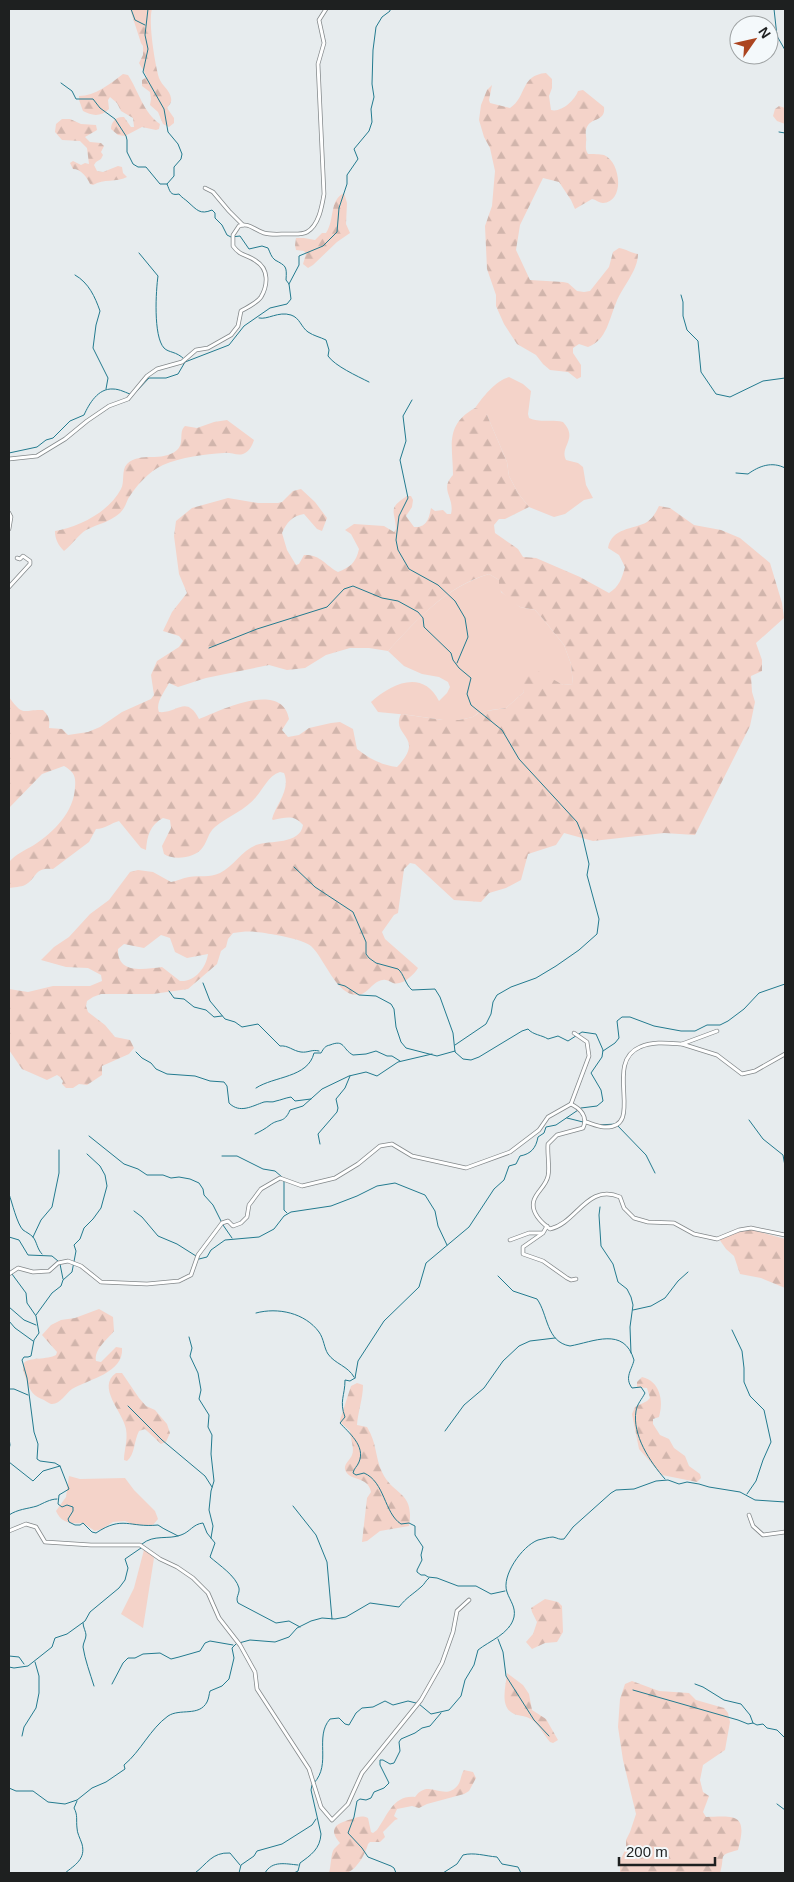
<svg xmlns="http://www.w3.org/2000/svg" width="794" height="1882" viewBox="0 0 794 1882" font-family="Helvetica,sans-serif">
  <defs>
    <pattern id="forest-firs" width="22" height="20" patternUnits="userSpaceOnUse" patternTransform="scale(1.25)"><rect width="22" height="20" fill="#f4d3c9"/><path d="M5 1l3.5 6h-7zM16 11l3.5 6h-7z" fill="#d1b5ac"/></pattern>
  </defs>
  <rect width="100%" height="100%" fill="#e7ecee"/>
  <!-- grass -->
  <g fill="#f4d3c9">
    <path d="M509 377 523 384 531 391 528 414 529 418C539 423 552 419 563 422 579 439 559 446 566 460L578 463 583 467 586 485 593 498 584 500 565 514 554 517 529 507 518 493 509 476 507 462 487 415 475 408C483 397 495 381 509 377Z"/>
    <path d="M489 574 499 580 501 592 520 607 535 610 543 619 564 645 571 664 573 684 563 685 541 674 523 687 524 692 506 708 491 710 478 713 473 717 459 720H443L409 715 378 712 371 702C392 683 423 669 439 701L447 693 450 687 448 682 439 677 422 674 404 666 388 651C419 618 444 588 489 574Z"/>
    <path d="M69 1476 80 1479 125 1478 134 1490 155 1511 158 1519 153 1525H134L125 1521 113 1522 102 1529 95 1531 83 1523C71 1524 61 1523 56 1511L66 1497Z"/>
    <path d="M145 1546 154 1558 143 1628 121 1614 134 1588Z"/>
  </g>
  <!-- forest -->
  <g fill="url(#forest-firs)" fill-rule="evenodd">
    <path d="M130 9H152C148 22 155 64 159 78 162 86 170 90 171 98 172 102 170 104 167 108L174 118V123L169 127 163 124 158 112 150 105 151 99 150 92 142 86V80L147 77 139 63 143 55V46L141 43Z"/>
    <path d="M546 73 552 79V88L549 96 551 110C561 113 575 100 578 91L583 90 604 107C606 123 589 116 586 130 585 134 587 138 586 142 586 147 585 149 588 154 593 154 600 154 604 155 621 162 625 202 603 203 599 203 597 200 592 199L575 209 571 200 559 182 543 178 520 225 516 250 530 280 563 282 568 283 577 291 584 292 590 291 609 267 613 252 619 248C626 249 631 253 638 254 638 271 622 287 616 303 609 319 607 340 588 347L579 344 573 348V353L581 365V377L577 379 568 372 550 370 543 364 536 355 517 344 504 324 496 306V295L487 269 485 226 492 206 495 171 490 148 484 137 479 120 481 105 487 90 492 85 489 100 490 103 510 108C527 97 520 75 546 73Z"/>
    <path d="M123 74 128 75C139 92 143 112 160 124L159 129 156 130 142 127 125 136 118 135 111 129C111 122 116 116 124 117L131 127H134L133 118 121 111 117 103 110 97 108 100 109 109C101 117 92 116 83 111L79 100V96C95 96 110 84 123 74Z"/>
    <path d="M779 106 785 108V124L777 121 773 116 775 109Z"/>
    <path d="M62 119H70L81 124 96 125 97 130 85 137 90 142 101 143 104 146 101 152 103 155 101 159 96 162 94 165 97 171 103 172 118 166 122 167 123 173 127 177C116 183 104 178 93 185L90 184C87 177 81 169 73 169L70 163 73 161 81 165 85 163 89 164 87 148 80 141 62 140 55 132 56 124Z"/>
    <path d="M344 193 347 203 346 224 350 233 337 242 313 265 308 268 303 264 306 254 304 251 296 250 295 245 296 238H304L315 240 322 233H326C335 220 329 200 344 193Z"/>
    <path d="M475 408 482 410 487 415 507 462 509 476 518 493 529 507 505 519H499L494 525 495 533 518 549 523 557 536 558 580 577 609 593C619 587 622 578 625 567L619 555 608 548C612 527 633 530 647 522 653 518 656 512 659 506L670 508 694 525 721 530 740 538 770 563 782 603 784 618 756 643 762 660V671L751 676 752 692 755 702 750 726 695 835 664 833 593 841 564 833 556 845 528 854 521 880 506 888 489 893 481 902 454 900 415 864 410 863 404 869 398 913 394 915 382 932 385 939 418 968C414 975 402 986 393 983 390 982 387 979 383 980 372 981 368 995 357 995 336 995 325 959 311 946 303 939 268 933 256 932 248 931 241 932 233 933L228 939 226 947 221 951 217 964 188 989 153 994H101L93 997 87 1001 86 1006 88 1012 105 1025 115 1037 130 1040 134 1048 129 1054 102 1066V1075L87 1085 79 1084 73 1088H66L62 1084 63 1081 60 1077 57 1075 47 1080 22 1069 9 1050V989L28 992 53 986H90L102 981 101 975 88 968 66 967 41 960 54 947 69 937 90 914 109 900 130 872 138 870 153 872 171 882C177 881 183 878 189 877 200 875 209 878 220 873 234 866 241 851 256 845 270 840 300 845 303 825 293 814 286 818 273 820L272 819C276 804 291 790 284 773L280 772C268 776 264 788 256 797 247 809 227 817 215 827 208 833 208 840 203 847 196 858 174 861 164 854L162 846 171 828 170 820 163 818C150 825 147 836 146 850L141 848 119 821C111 823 105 829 96 829L89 842 53 869C33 867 38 878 25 885 21 887 14 887 9 888V862C15 855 25 850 34 845 54 832 74 812 75 787 76 776 74 772 64 766L42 774 9 808V697C24 718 23 709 43 710 49 716 50 719 49 728L62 729 68 735 88 732 100 727 122 712 151 699 154 695 151 675 157 661 179 647 183 641 179 636 163 631 172 612 187 593 179 574 174 536 176 521 192 508 228 498 258 503H278L282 502 293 491 301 489 315 502 327 518 322 531 317 529 304 514C292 516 287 522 282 533L287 550 296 565 299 564 304 555C320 554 325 565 338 572 350 567 356 563 359 549L351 534 345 530 354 524 384 526 394 532 396 529C395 510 387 509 407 496H411L413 500 412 507 406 516 414 527C427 528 429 518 431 508L435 511 443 510 447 514H451C455 497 439 490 453 475 453 447 444 425 475 408ZM489 574 499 580V589L509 600 520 607 535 610 543 619 564 645 571 664 573 684 563 685C554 680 544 674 536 670L523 674 520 681 524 692 506 708 480 712 473 717 459 720H443L401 714C390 737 427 736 397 767 381 765 370 759 357 749L353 729 340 722 331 723 309 728 299 735 288 737 282 730 289 719C282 680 221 710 199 719 186 694 177 714 159 712 155 703 165 691 169 683L178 687 206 678 269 665 287 670 305 668 326 655 350 648H369L388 651C417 620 446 586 489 574ZM161 935 170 938 175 952 187 958 208 954C206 968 195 982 180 981L162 967C145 969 117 975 118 949L124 944 144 948Z"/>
    <path d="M227 420 254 440C252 446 249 452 243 454 237 456 230 452 224 453 205 454 181 457 163 465 149 471 136 486 128 499 126 504 124 509 120 513 110 522 98 524 86 530 78 535 73 544 64 551 58 545 55 539 55 531 79 527 109 512 121 489 125 482 121 470 127 464 140 451 162 463 177 450 185 443 178 432 185 426L197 428 214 422Z"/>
    <path d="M750 1229 785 1239V1288L761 1278 740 1274 734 1256 726 1249 719 1239 737 1230Z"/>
    <path d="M99 1309 113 1317 114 1331C107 1340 94 1349 96 1361L101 1362 116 1347 122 1348C124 1373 89 1379 72 1389 66 1393 60 1405 51 1404 48 1403 46 1401 44 1400 34 1396 30 1392 27 1381 25 1376 21 1368 24 1363 28 1357 48 1360 56 1355L57 1352 42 1335 51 1325 61 1320 75 1318Z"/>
    <path d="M116 1373H122L139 1398 146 1406 155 1410 167 1424 170 1433 166 1442 161 1444 145 1429 139 1431C134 1440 135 1455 127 1461L124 1460C124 1450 128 1441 126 1429 123 1412 96 1387 116 1373Z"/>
    <path d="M642 1377C660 1381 664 1401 659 1417L653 1419V1424L660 1435 669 1439 674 1448 685 1456 689 1466 700 1474 701 1478 697 1482 662 1475 639 1449 632 1414 635 1407 647 1401 650 1398 647 1388 637 1387V1382Z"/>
    <path d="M357 1383 363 1385C363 1398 358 1412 357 1425L367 1427C377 1443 375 1457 382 1472 393 1496 415 1491 409 1526L380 1531 367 1541 362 1542 367 1498 371 1492C368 1475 348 1482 345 1469 344 1464 350 1460 352 1455 355 1448 350 1438 350 1431L341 1423 340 1420 351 1386Z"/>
    <path d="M545 1599 558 1602 562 1606 563 1632 557 1642 545 1643 532 1649 526 1642 533 1634 537 1622 532 1612 531 1608Z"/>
    <path d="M507 1673 523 1685 529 1694 532 1710 546 1719 558 1740 553 1743 550 1742C544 1735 539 1725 532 1720 527 1716 522 1716 517 1715 498 1710 506 1687 507 1673Z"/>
    <path d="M632 1681 659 1691 689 1693 696 1700 724 1708 728 1713 730 1722 725 1750 703 1765 700 1780 703 1792 709 1796 703 1812 706 1817C736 1816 748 1814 738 1850 716 1856 726 1855 720 1873H620V1861L626 1848V1840L630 1832 636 1814 623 1760 618 1727 620 1699 625 1684Z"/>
    <path d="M464 1770 473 1772 476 1778 469 1791 464 1794 427 1804 419 1808 412 1806 397 1809 394 1816 398 1819 395 1820 383 1832 385 1837 380 1842H370L368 1844C366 1853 356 1871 346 1873 341 1874 334 1873 329 1873 331 1867 331 1852 334 1849 336 1847 338 1845 340 1843 327 1828 337 1823 352 1819 358 1817 362 1815 368 1818L371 1832 373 1833 377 1830C388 1815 393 1795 415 1797 429 1777 444 1803 458 1785 461 1781 461 1774 464 1770Z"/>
  </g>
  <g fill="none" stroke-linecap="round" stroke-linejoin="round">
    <!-- stream -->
    <g stroke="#237b8f" stroke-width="1">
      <path d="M131 9 135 20 145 25"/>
      <path d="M774 9 777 36 785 50"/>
      <path d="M61 83 72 91 76 99H93L100 108 115 119 126 136 127 140V152L133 164 138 167H146L160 184H167"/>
      <path d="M779 132 785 133"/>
      <path d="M139 253 158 276C156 290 153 336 164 348 169 353 176 351 184 359"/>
      <path d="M75 275C89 283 95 297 100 311L96 325 93 348 108 378 106 389"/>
      <path d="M289 284 299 265V256L323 246 337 232 339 208 347 184V175L358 159 354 149 369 131 372 122 371 109 374 97 372 84 373 50 376 27 382 17 390 11V9"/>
      <path d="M681 295 683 302V316L687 330 698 341 701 372 716 394 730 397 763 381 785 378"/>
      <path d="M259 318C268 320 278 311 291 315 300 318 301 327 308 332 314 336 320 337 326 340L329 350 328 356C335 366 357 376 369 382"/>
      <path d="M412 400 403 416 406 441 400 460 408 498 399 516 396 540 398 550 409 569 438 585 455 601 465 618 468 637 457 663"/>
      <path d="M9 453 37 447 46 440 53 438 70 421 84 415C89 404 98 388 113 389 120 389 126 393 133 395L149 378H166L178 374 185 362 229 345 244 326 270 308 287 304 291 299 289 284 286 280C287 266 286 266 275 260 271 257 270 252 268 248L262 246 249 249 240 236 231 237 227 235 222 225 215 218V213L212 210C200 215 197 210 188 202 185 199 182 198 179 194 170 196 170 191 167 184L174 176V167L181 159 182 154 178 144 168 132 164 109 143 72 148 49 145 35 148 9"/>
      <path d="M736 473 748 474C759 466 772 461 785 468"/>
      <path d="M209 648 257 629 327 607 344 589 353 586 382 598 398 601 418 612 423 618 424 627 451 653 453 660 459 668 471 678 467 694 471 705 502 730 519 759 577 822 582 834 589 864 587 875 599 919 597 934 579 950 556 966 536 978 511 987 497 995 493 1002 491 1014 486 1024 455 1045"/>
      <path d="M294 867 315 887 353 912 366 942V954L369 958 376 963 398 969C404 974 405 984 412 990L435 989 440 997 453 1033 455 1052 463 1059 471 1060 479 1057 522 1031 528 1029C533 1035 542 1035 548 1039L558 1036 568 1041 582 1032 596 1034 603 1050 602 1057 591 1073 601 1090 603 1101 597 1106 581 1108 556 1125 546 1127 544 1133 538 1137C536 1148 531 1154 520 1156L516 1164 509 1166 504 1180 494 1189 469 1227 426 1263 419 1287 384 1321 358 1361 355 1378"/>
      <path d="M203 983 210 1001 225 1019 235 1022 242 1027 258 1024 280 1046C288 1045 293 1051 301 1052 308 1053 312 1049 319 1051"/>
      <path d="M338 984 345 986 359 995 376 996 391 1004 394 1009 396 1027 401 1042 406 1048 437 1056 455 1051"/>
      <path d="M169 991 174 998 184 999 194 1007 206 1010 214 1017 222 1016"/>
      <path d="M603 1051 615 1043 619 1038 617 1021 622 1017H630L654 1026 681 1031H695L707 1025H720L728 1021 744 1009 759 993 785 984"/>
      <path d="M136 1052 142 1058 151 1063 156 1069 167 1074 195 1076 210 1081 224 1082 227 1086 229 1103C240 1114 252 1106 264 1102 268 1101 272 1103 276 1101 281 1100 285 1098 291 1097L295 1101 311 1099"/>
      <path d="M256 1088C274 1076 308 1078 314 1053H321C324 1048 325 1046 330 1045 345 1039 342 1049 353 1055L366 1054 376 1051 387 1056H392L400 1061"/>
      <path d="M567 1118 583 1122"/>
      <path d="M749 1120 763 1139 783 1155 785 1166"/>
      <path d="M599 1125 616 1124 646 1155 655 1173"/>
      <path d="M255 1134C261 1131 265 1129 270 1125 279 1118 284 1124 290 1110L303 1106 322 1089 349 1076 366 1072 377 1076 398 1062 432 1054"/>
      <path d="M89 1136 124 1164 138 1169 147 1175H163L171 1178 179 1177 190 1179 199 1183 203 1189 204 1195 213 1205 221 1221"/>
      <path d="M320 1144 318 1134 337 1112 338 1108 336 1099 345 1088 350 1076"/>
      <path d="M222 1156H237L263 1169 275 1171 282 1177"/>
      <path d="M284 1181V1210L287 1213"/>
      <path d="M9 1185V1188"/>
      <path d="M9 1194C12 1202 17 1224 23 1230 26 1232 30 1234 33 1237 37 1242 37 1249 42 1254"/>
      <path d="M600 1207 599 1215 601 1246 613 1264 618 1282 627 1289 631 1297 633 1305 630 1327 631 1353"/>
      <path d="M134 1211 142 1217 158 1236 177 1244 196 1256"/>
      <path d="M223 1225 232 1238"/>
      <path d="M9 1237 19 1240 28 1255 52 1256 58 1261"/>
      <path d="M33 1237 41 1220 52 1207 59 1173V1150"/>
      <path d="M199 1259 207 1257 211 1250 225 1240 259 1237 274 1229 284 1216 291 1212 331 1206 357 1196 377 1186 395 1183 425 1195 435 1211 438 1226 447 1245"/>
      <path d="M60 1264 63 1279"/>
      <path d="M9 1270 26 1293 27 1303 36 1316 39 1333 34 1340 31 1356 28 1357H24L22 1360 27 1378 34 1432 38 1444 37 1459 40 1461 55 1463 60 1466 69 1489 59 1495 58 1504 62 1507 67 1505 73 1507V1511L68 1519 69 1522 75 1525H80L83 1523 92 1532 96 1533C123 1515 129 1528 158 1525 165 1530 171 1532 178 1536"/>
      <path d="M498 1276 513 1291 537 1299C548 1314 546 1342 570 1346 593 1342 624 1326 634 1360 632 1370 624 1377 632 1388L641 1387 645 1393C642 1399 637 1404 636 1411 632 1435 650 1462 665 1479"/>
      <path d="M9 1307 24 1320 36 1325"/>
      <path d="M633 1310 651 1306 665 1298 678 1281 688 1272"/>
      <path d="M256 1313C278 1307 305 1313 319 1332 324 1339 324 1348 328 1354 335 1364 348 1366 354 1377"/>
      <path d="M36 1315 52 1293 61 1286 63 1280 72 1272 76 1251 74 1245 80 1239 84 1228 93 1219 101 1208 107 1186 105 1175 100 1166 87 1154"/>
      <path d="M9 1321 15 1328 33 1341"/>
      <path d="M732 1330 742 1351 744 1368V1382L750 1396 764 1410 771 1442 763 1460 756 1481 747 1494"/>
      <path d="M189 1337 192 1348 190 1356 198 1373 201 1390 199 1399 209 1415 208 1427 212 1435 211 1454 214 1481 211 1491 209 1510 213 1526 211 1538"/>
      <path d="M355 1378 350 1381 345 1380C345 1396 339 1401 345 1417L340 1423C348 1432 366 1446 359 1462 357 1467 354 1468 353 1473L356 1475 364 1473C385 1482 384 1513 401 1524L409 1523 415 1526V1535L423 1547 421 1555 422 1560 417 1570V1572L421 1575H425L428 1577 437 1578 458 1586H476L491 1594 505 1591"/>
      <path d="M9 1389H14L28 1395"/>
      <path d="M128 1406 162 1440 205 1476 212 1487"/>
      <path d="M445 1431 464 1405 484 1388 503 1361 519 1346 530 1341 555 1338"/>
      <path d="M9 1438 10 1445 9 1449"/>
      <path d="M9 1462 33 1481 43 1471 60 1466"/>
      <path d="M293 1506 316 1535 327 1562 332 1619"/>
      <path d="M9 1515C18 1509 27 1509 37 1506 44 1503 50 1499 57 1499"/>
      <path d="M142 1544C154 1534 168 1540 181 1535 190 1532 193 1524 203 1523L207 1533 215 1543 210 1557C219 1565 236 1576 239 1588 240 1594 235 1597 238 1603L276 1623 289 1621 300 1627"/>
      <path d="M83 1623C83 1627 86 1632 86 1635 86 1639 83 1643 83 1647 85 1660 90 1673 94 1686"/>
      <path d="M498 1639 503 1652 506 1676 534 1720 549 1736"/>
      <path d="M239 1643 250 1640 275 1642 289 1637 297 1628 311 1621 322 1618 335 1619 346 1617 370 1603 399 1607C407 1597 412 1595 421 1587 425 1584 425 1581 429 1578"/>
      <path d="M9 1656 19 1657 24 1664"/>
      <path d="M9 1667 14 1668 28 1666 52 1647 55 1638 67 1634 85 1621 90 1612 119 1588 125 1580 128 1568 125 1559 141 1548"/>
      <path d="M112 1684 123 1663 128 1658H135L143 1654 160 1653 171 1659 179 1657 200 1651 205 1643 210 1641 233 1645"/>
      <path d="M695 1684 703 1687 724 1700 741 1704 750 1715 753 1723"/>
      <path d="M633 1690 738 1720 748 1724 753 1723 757 1725 763 1724 767 1728 777 1730 785 1738"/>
      <path d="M419 1704 431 1714 449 1710 461 1696 465 1680 474 1665 478 1650C489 1641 510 1634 514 1617 516 1607 510 1601 507 1592 501 1576 522 1546 538 1540 543 1539 549 1537 553 1537 558 1538 559 1540 564 1539L573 1527 611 1493 616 1490 634 1489 656 1481 668 1480 679 1484 687 1482 699 1484 709 1487 740 1492 755 1500 785 1502"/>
      <path d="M22 1736 24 1727 36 1708 39 1693V1676L35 1662"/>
      <path d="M314 1783C332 1764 314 1737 330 1719L339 1718 345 1724 349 1725 356 1713 362 1708 373 1707 385 1701 393 1705 408 1701 416 1703"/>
      <path d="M9 1788 16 1791H33L48 1802 65 1804 77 1800 92 1788 106 1782 125 1769 124 1765C141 1751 150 1729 168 1716 180 1708 199 1717 207 1702 209 1698 209 1694 210 1691L222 1686 229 1679 234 1658 232 1648 237 1643"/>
      <path d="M777 1804 785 1810"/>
      <path d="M65 1873C75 1865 86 1859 82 1844 80 1838 77 1833 77 1828 76 1820 78 1815 74 1808L77 1801"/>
      <path d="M195 1873C207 1864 212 1852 230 1853L240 1865"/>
      <path d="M239 1873 241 1865 254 1856 257 1851 282 1844 312 1825 316 1819"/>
      <path d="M265 1873C272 1860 286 1864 298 1865"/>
      <path d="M294 1873 298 1871 300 1863C311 1855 320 1849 321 1834L311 1790 312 1785"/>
      <path d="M396 1873 394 1868 391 1866 368 1857 362 1848 348 1833 354 1817 357 1801 360 1799 366 1800 371 1798 374 1792 384 1788 389 1783 380 1765V1760H383L390 1764 394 1763 400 1751 399 1742 401 1739 415 1733 422 1728 430 1726 441 1713"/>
      <path d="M443 1873 457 1864 463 1855C474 1852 485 1856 497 1857L502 1864 518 1867 521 1873"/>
    </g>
    <defs>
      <g id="minor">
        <path d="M205 188 213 192 229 211 243 225"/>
        <path d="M9 459 37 456 65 439 87 421 109 406 128 399 147 376 157 369 182 362 196 350 208 348 231 335 238 326 241 311C248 307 257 303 261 297 268 285 269 269 256 261 247 254 241 257 233 246V235L239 226C249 222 254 230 264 233 271 235 280 234 287 234 293 234 302 235 307 232 319 225 322 206 324 194L318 64 324 43 319 20 326 9"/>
        <path d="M9 513 11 517 9 529"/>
        <path d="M9 587 30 564V561L23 556 20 559 17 558"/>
        <path d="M717 1031 682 1044 717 1055 742 1074 755 1071 785 1054"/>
        <path d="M571 1104 589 1056 587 1042 574 1033"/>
        <path d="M586 1122C592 1124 599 1127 604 1127 647 1129 602 1063 640 1047 653 1041 668 1043 682 1044"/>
        <path d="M547 1226 543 1233 523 1247V1254L543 1261 567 1278 571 1280 576 1279"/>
        <path d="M510 1240 529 1233H542"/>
        <path d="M9 1274 18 1268 33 1272 49 1271 58 1263 68 1261 81 1266 101 1282 147 1284 179 1281 191 1275 198 1255 222 1223 228 1221 233 1226 241 1223 247 1217 249 1205 261 1189 280 1178 302 1186 335 1178 358 1164 380 1146 392 1144 412 1156 466 1168 510 1152 539 1130 548 1117 571 1104C581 1109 588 1117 583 1128L557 1135 548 1144C547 1153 550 1168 548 1176 546 1186 537 1191 534 1200 530 1212 542 1223 550 1229 577 1223 587 1183 620 1197L624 1208 634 1218 648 1222 674 1223 694 1234 717 1239 739 1230 751 1228 785 1235"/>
        <path d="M749 1515 753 1526 763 1535 785 1532"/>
        <path d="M9 1531 26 1524 36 1527 45 1542 91 1545H140L160 1559 177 1567 193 1578 208 1593 219 1618 240 1645 255 1672 257 1689 309 1769 321 1807 332 1820 348 1804 362 1773 421 1700 442 1663 453 1632 457 1611 469 1600"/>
      </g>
    </defs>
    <!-- minor casing -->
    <use href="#minor" stroke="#83888a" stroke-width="4.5"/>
    <!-- minor -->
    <use href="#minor" stroke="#fff" stroke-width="3"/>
  </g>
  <!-- border -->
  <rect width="794" height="1882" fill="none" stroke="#1e2020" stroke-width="20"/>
  <!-- north arrow -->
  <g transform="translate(754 40) rotate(56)"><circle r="24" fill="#f4f9fb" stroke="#9ea2a3"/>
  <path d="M0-4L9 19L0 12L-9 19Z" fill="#ac4520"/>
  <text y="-8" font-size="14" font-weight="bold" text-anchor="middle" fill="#1e2020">N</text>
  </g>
  <!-- scale -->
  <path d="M619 1857v8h96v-8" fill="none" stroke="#1e2020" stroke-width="2.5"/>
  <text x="626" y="1857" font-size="15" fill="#1e2020" stroke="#f4f9fb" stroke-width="4" paint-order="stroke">200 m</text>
</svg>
